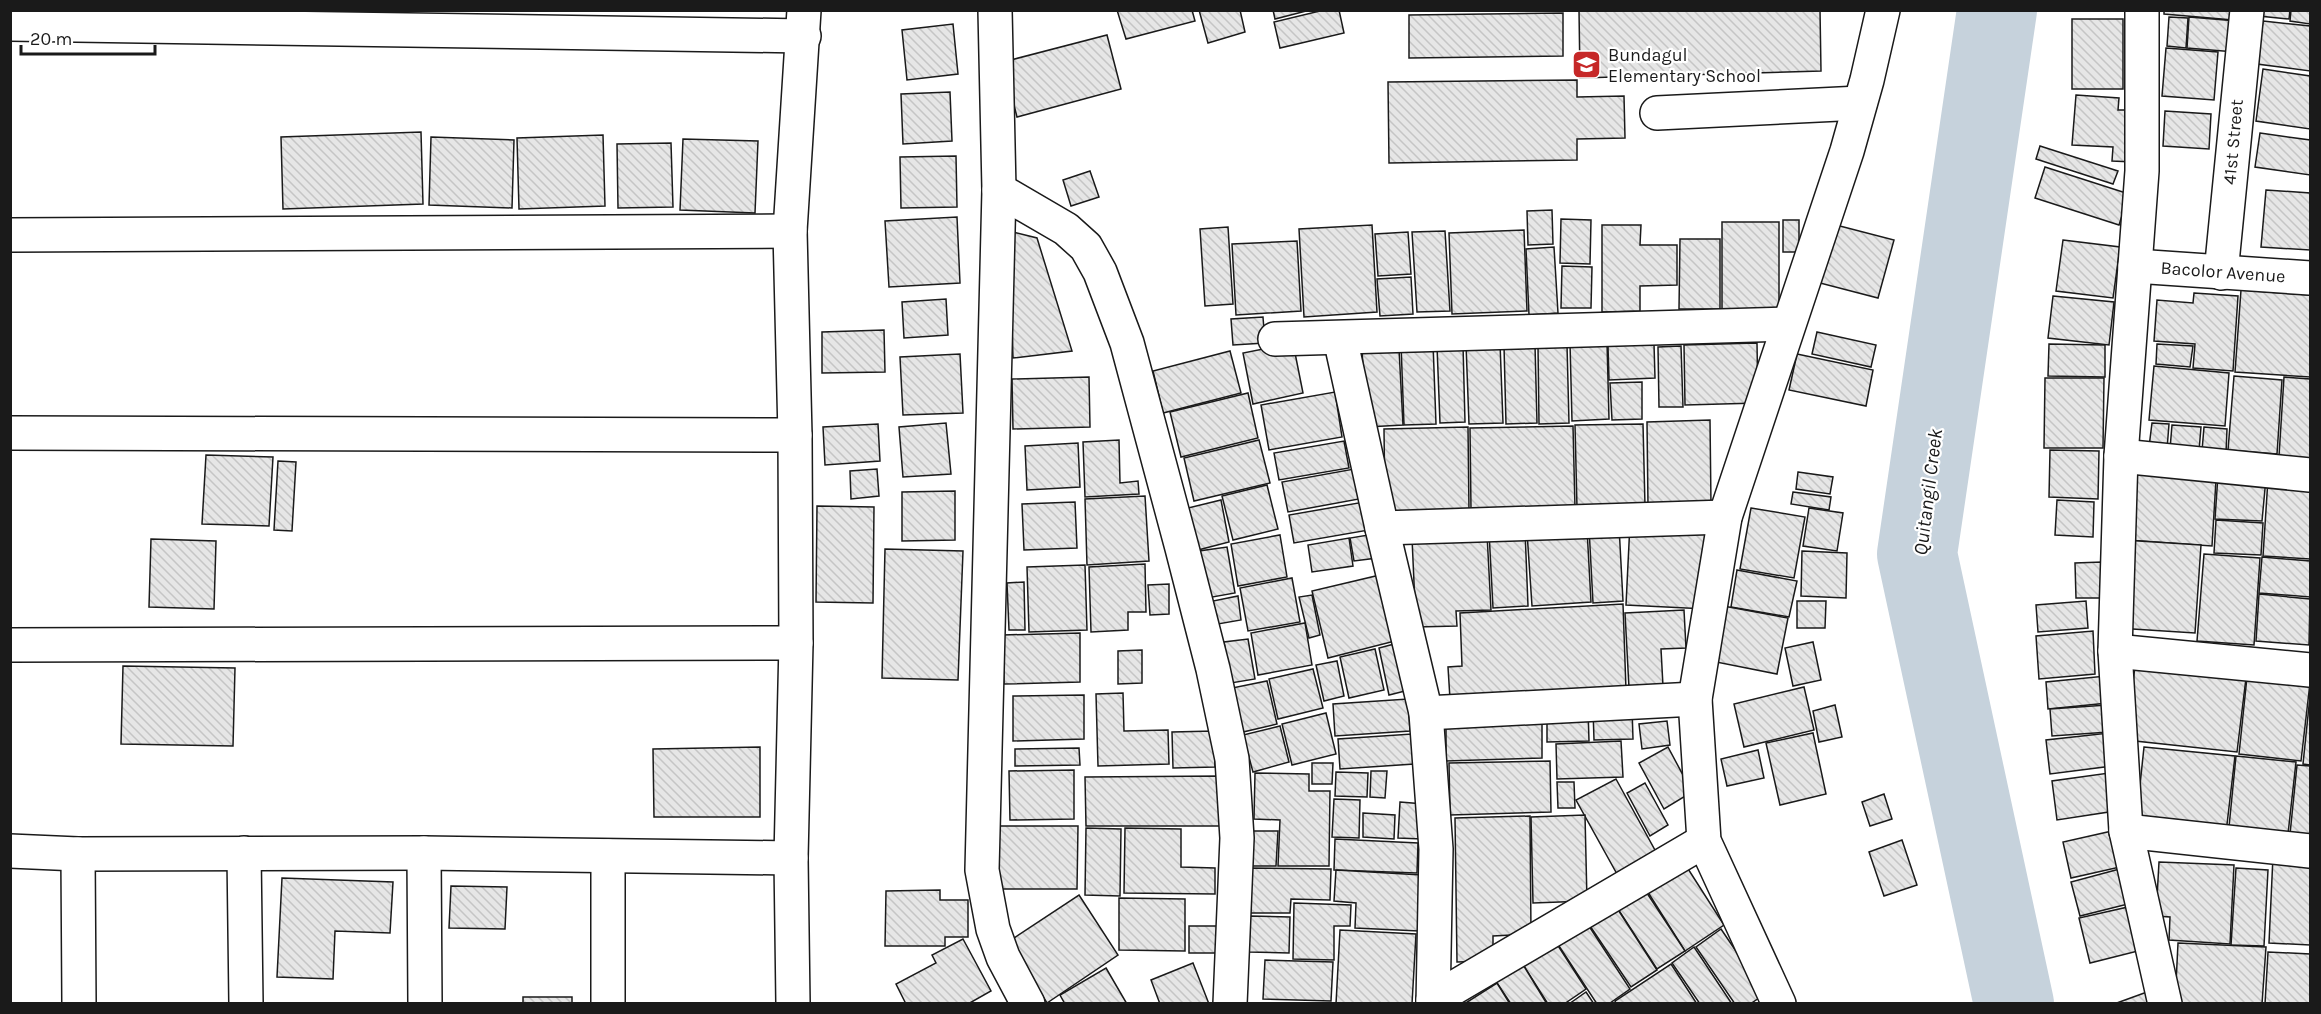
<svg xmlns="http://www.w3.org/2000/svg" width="2321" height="1014" viewBox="0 0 2321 1014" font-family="Karla,sans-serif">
  <defs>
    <pattern id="building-back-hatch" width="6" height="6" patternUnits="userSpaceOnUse" patternTransform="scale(1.5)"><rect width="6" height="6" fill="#e6e6e6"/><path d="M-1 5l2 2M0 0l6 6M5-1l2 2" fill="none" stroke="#c5c5c5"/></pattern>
  </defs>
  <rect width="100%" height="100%" fill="#fff"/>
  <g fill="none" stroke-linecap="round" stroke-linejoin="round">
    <!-- river -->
    <path stroke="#c6d2dc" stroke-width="80" d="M1997 10 1917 554 2014 1004"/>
  </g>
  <!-- building -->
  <g fill="url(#building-back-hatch)" stroke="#1a1a1a" stroke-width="1.5">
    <path d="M1117 10H1192L1195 21 1126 39Z"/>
    <path d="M1199 10H1240L1245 32 1208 43Z"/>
    <path d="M1273 10H1310L1275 19Z"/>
    <path d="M1324 10H1339L1344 33 1280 48 1274 22Z"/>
    <path d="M1579 10H1820L1821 71 1580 78Z"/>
    <path d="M2164 10H2234L2233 20 2164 14Z"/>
    <path d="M2260 10H2290L2289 19 2259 16Z"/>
    <path d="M2291 10H2310V24L2290 21Z"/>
    <path d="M1563 13V56L1409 58V15Z"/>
    <path d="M2169 17 2188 18 2186 48 2167 46Z"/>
    <path d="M2189 17 2237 21 2235 52 2187 48Z"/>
    <rect x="2072" y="19" width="51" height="70"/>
    <path d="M2263 21 2310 26V71L2257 64Z"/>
    <path d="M953 24 958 74 907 80 902 30Z"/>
    <path d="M1107 35 1121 89 1017 117 1003 62Z"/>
    <path d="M2166 48 2218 52 2214 100 2162 96Z"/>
    <path d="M2263 69 2310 76V129L2256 121Z"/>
    <path d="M1577 80V97L1624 96 1625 138 1577 139V160L1389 163 1388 82Z"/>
    <path d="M950 92 952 141 903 144 901 94Z"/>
    <path d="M2076 95 2119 98 2118 110H2136L2133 162 2112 161 2113 147 2072 145Z"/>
    <path d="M2165 111 2211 114 2209 149 2163 146Z"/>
    <path d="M421 132 423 204 283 209 281 137Z"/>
    <path d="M2260 133 2310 140V175L2255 167Z"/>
    <path d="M603 135 605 206 519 209 517 138Z"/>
    <path d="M431 137 514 140 512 208 429 205Z"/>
    <path d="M683 139 758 141 755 213 680 210Z"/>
    <path d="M671 143 673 207 618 208 617 144Z"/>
    <path d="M2040 146 2118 171 2113 184 2036 159Z"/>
    <path d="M956 156 957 207 901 208 900 157Z"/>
    <path d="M2045 167 2129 194 2119 225 2035 198Z"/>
    <path d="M1090 171 1099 197 1071 206 1063 180Z"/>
    <path d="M2266 190 2310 193V250L2261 247Z"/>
    <path d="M1552 210 1553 244 1528 245 1527 211Z"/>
    <path d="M957 217 960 283 889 287 885 221Z"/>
    <path d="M1561 219 1591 220 1590 264 1560 263Z"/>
    <rect x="1783" y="220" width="16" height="32"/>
    <rect x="1722" y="222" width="57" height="89"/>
    <path d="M1372 225 1377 312 1304 317 1299 229Z"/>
    <path d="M1602 225H1641L1640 245H1677V285L1640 286V311L1602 312Z"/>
    <path d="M1836 225 1894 240 1878 298 1820 283Z"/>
    <path d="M1228 227 1233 304 1205 306 1200 229Z"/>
    <path d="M1524 230 1527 311 1452 314 1449 233Z"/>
    <path d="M1009 231 1037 238 1072 351 1013 358Z"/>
    <path d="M1445 231 1450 311 1417 312 1412 232Z"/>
    <path d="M1408 232 1411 274 1378 276 1375 234Z"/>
    <path d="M1680 239H1720V309H1679Z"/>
    <path d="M2063 240 2120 247 2113 298 2056 291Z"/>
    <path d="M1297 241 1301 311 1236 315 1232 244Z"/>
    <path d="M1554 247 1558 313 1529 315 1526 249Z"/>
    <path d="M1562 266 1592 267 1591 308H1561Z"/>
    <path d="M1411 277 1413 314 1380 316 1377 279Z"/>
    <path d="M2241 290 2310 295V377L2235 372Z"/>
    <path d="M2194 293 2238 296 2233 371 2193 368 2195 344 2154 341 2157 300 2193 303Z"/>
    <path d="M2053 296 2114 302 2109 345 2048 338Z"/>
    <path d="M946 299 948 335 904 338 902 302Z"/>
    <path d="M1263 317 1265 343 1233 345 1231 319Z"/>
    <path d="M884 330 885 372 822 373V332Z"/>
    <path d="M1817 332 1876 345 1871 367 1812 354Z"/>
    <path d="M1607 342 1609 419 1572 421 1570 343Z"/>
    <path d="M1293 343 1303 393 1253 404 1243 353Z"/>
    <path d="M1433 343 1436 424 1404 425 1401 344Z"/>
    <path d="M1500 343 1503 423 1469 424 1466 344Z"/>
    <path d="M1757 343 1758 403 1685 405 1684 345Z"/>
    <path d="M1654 344 1655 378 1609 380 1608 346Z"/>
    <path d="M2049 344 2105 345V377L2048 376Z"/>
    <path d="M2157 344 2193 346 2190 367 2156 364Z"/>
    <path d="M1463 345 1465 422 1440 423 1437 346Z"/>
    <path d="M1535 345 1537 423 1506 424 1504 346Z"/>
    <path d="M1567 345 1569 423 1539 424 1538 346Z"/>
    <path d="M1681 346 1683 407H1659L1658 347Z"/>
    <path d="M1399 349 1403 425 1367 427 1362 351Z"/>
    <path d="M1230 351 1241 393 1163 413 1153 371Z"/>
    <path d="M960 354 963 413 903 415 900 357Z"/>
    <path d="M1797 354 1873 370 1866 406 1789 390Z"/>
    <path d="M2154 366 2229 373 2225 426 2149 420Z"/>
    <path d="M2234 376 2282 380 2277 454 2228 450Z"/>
    <path d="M1089 377 1090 427 1013 429 1012 379Z"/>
    <path d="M2284 377 2310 379V458L2279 456Z"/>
    <path d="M2045 378H2104L2103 448H2044Z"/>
    <path d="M1642 382V419L1612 420 1610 383Z"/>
    <path d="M1335 392 1342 437 1269 450 1261 405Z"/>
    <path d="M1248 393 1258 438 1181 457 1170 412Z"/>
    <path d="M1710 420 1711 505 1648 506 1647 422Z"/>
    <path d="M946 423 951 474 903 477 899 427Z"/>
    <path d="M2152 423 2169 424 2167 449 2149 447Z"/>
    <path d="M878 424 880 461 825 465 823 427Z"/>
    <path d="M1643 424 1645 506 1577 508 1575 425Z"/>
    <path d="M2172 425 2201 427 2199 451 2170 449Z"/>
    <path d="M1573 426 1575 508 1471 510 1470 428Z"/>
    <path d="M1468 427 1469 510 1385 512 1384 429Z"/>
    <path d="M2204 427 2227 429 2226 453 2202 451Z"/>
    <path d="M1119 440 1120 483 1138 481 1139 494 1085 497 1083 442Z"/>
    <path d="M1259 440 1270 483 1194 501 1184 458Z"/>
    <path d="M1344 441 1349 468 1279 480 1274 453Z"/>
    <path d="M1078 443 1080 487 1027 490 1025 446Z"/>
    <path d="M2050 450 2099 451 2098 499 2049 497Z"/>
    <path d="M206 455 273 457 269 526 202 524Z"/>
    <path d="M278 461 296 462 292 531 274 530Z"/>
    <path d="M877 469 879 496 851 499 850 471Z"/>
    <path d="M1354 469 1359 499 1288 512 1282 482Z"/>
    <path d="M1798 472 1833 477 1830 494 1796 489Z"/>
    <path d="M2132 474 2216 480 2212 546 2127 540Z"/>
    <path d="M2218 475 2266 478 2262 521 2215 519Z"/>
    <path d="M2268 479 2310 482V559L2263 556Z"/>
    <path d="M1267 485 1278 529 1233 540 1222 496Z"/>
    <path d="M955 491V540L902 541V492Z"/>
    <path d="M1793 492 1831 497 1829 510 1791 504Z"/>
    <path d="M1145 496 1149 561 1087 565 1085 499Z"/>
    <path d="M1221 500 1229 542 1198 550 1188 508Z"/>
    <path d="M2057 500 2094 502 2093 537 2055 535Z"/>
    <path d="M1075 502 1077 548 1024 550 1022 504Z"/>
    <path d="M1364 502 1369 530 1294 543 1289 515Z"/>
    <path d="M817 506 874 507 873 603 816 602Z"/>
    <path d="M1751 508 1805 517 1794 578 1740 569Z"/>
    <path d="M1809 508 1843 513 1837 551 1803 546Z"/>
    <path d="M2216 520 2263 523 2261 555 2214 553Z"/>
    <path d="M1630 523 1711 527 1706 609 1626 605Z"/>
    <path d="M1619 526 1623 601 1593 603 1589 528Z"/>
    <path d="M1587 529 1591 602 1532 606 1527 532Z"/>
    <path d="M1525 530 1528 606 1493 608 1489 532Z"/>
    <path d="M1374 534 1377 558 1354 561 1350 538Z"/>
    <path d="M1487 534 1491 610 1456 611 1457 626 1416 627 1412 538Z"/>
    <path d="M1280 535 1287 577 1238 586 1231 544Z"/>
    <path d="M1349 538 1353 566 1312 572 1308 545Z"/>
    <path d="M151 539 216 541 214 609 149 607Z"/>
    <path d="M2123 540 2201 545 2195 633 2117 628Z"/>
    <path d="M1227 547 1235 593 1207 598 1199 551Z"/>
    <path d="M885 549 963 551 958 680 882 678Z"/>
    <path d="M1802 551 1847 553 1846 598 1801 596Z"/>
    <path d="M2204 554 2260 558 2254 645 2197 641Z"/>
    <path d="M2262 557 2310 561V597L2259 593Z"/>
    <path d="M2102 562V598H2076L2075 563Z"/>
    <path d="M1145 564 1146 612H1128V630L1091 632 1089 567Z"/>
    <path d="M1085 565 1087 630 1029 632 1027 567Z"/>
    <path d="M1737 570 1797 581 1789 617 1731 607Z"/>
    <path d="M1380 575 1395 641 1328 658 1312 591Z"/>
    <path d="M1292 578 1300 622 1248 631 1240 588Z"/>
    <path d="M1024 582 1025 630H1009L1007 583Z"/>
    <path d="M1169 584V614L1150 615 1148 585Z"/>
    <path d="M2259 594 2310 599 2309 645 2256 641Z"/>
    <path d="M1312 595 1320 635 1309 638 1299 597Z"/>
    <path d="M1238 596 1241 620 1218 624 1213 601Z"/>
    <path d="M1797 601H1826L1825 628H1797Z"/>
    <path d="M2086 601 2088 628 2038 632 2036 605Z"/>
    <path d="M1623 604 1626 690 1450 699 1448 667 1462 666 1460 613Z"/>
    <path d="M1718 605 1788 618 1777 674 1706 660Z"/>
    <path d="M1684 610 1686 648 1661 649 1663 686 1629 688 1625 613Z"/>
    <path d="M1305 623 1312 665 1258 675 1251 633Z"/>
    <path d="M2093 631 2095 674 2039 679 2036 636Z"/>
    <path d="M1080 633V682L1004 684 1003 635Z"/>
    <path d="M1248 639 1255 679 1231 683 1224 642Z"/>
    <path d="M1813 642 1821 680 1793 686 1785 648Z"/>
    <path d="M1398 643 1409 690 1389 695 1379 648Z"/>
    <path d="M1375 649 1384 690 1349 698 1340 657Z"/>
    <path d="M1142 650V683L1118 684V651Z"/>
    <path d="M1337 661 1344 696 1324 701 1316 665Z"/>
    <path d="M123 666 235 668 233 746 121 744Z"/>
    <path d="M2135 666 2246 678 2237 752 2126 740Z"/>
    <path d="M1313 669 1323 708 1278 719 1269 679Z"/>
    <path d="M2106 676 2108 703 2048 709 2046 682Z"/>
    <path d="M2247 677 2310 683 2301 761 2239 754Z"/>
    <path d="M1267 681 1277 724 1243 732 1232 688Z"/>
    <path d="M1804 687 1814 730 1744 747 1734 704Z"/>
    <path d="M1123 693 1124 731 1168 730 1169 764 1098 766 1096 694Z"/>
    <path d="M1084 695V739L1013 741V696Z"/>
    <path d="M2310 696V765L2303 764Z"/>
    <path d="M1408 699 1410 731 1335 736 1333 704Z"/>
    <path d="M1835 705 1842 737 1819 742 1813 711Z"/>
    <path d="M2107 705 2109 732 2052 736 2050 709Z"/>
    <path d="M1632 708 1633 739 1594 740 1593 709Z"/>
    <path d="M1588 709 1589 741 1547 742V710Z"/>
    <path d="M1326 713 1336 754 1292 765 1282 724Z"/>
    <path d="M1542 720V758L1446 761V723Z"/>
    <path d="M1667 721 1670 745 1642 749 1639 724Z"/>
    <path d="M1280 726 1289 762 1253 772 1243 735Z"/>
    <path d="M1214 731 1215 767 1173 768 1172 732Z"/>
    <path d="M1813 733 1826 794 1780 805 1766 743Z"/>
    <path d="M2109 733 2112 766 2050 774 2046 740Z"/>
    <path d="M1412 734 1414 764 1340 769 1338 739Z"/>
    <path d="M1621 741 1623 777 1557 779 1556 744Z"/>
    <path d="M760 747V817H654L653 749Z"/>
    <path d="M1668 747 1692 792 1664 809 1639 763Z"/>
    <path d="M2144 747 2235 756 2226 833 2136 823Z"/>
    <path d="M1079 748 1080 765 1015 766V749Z"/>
    <path d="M1758 750 1764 778 1727 786 1721 759Z"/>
    <path d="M2236 756 2296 762 2287 843 2228 837Z"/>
    <path d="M1550 761 1551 812 1450 815 1449 763Z"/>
    <path d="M1312 763H1333L1332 784H1312Z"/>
    <path d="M2297 765 2310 766V847L2289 844Z"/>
    <path d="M1074 770V819L1010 820 1009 771Z"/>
    <path d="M1371 771H1387L1385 798 1370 797Z"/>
    <path d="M1336 772 1368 773 1367 797 1335 796Z"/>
    <path d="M1255 773 1309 774V791H1330L1329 866H1278L1280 820 1254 819Z"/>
    <path d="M2109 773 2115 811 2057 820 2052 781Z"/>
    <path d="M1221 776V826H1086L1085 777Z"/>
    <path d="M1616 779 1656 852 1617 874 1576 800Z"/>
    <path d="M1557 782H1574L1575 808H1558Z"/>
    <path d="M1645 783 1668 825 1650 836 1627 793Z"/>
    <path d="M1884 794 1892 819 1870 826 1862 802Z"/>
    <path d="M1334 799 1360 800 1359 838 1332 837Z"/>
    <path d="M1400 802 1424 804 1422 839 1398 838Z"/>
    <path d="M1363 813 1395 815 1394 839 1363 837Z"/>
    <path d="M1585 815 1587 901 1533 903 1531 817Z"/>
    <path d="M1530 816 1531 934 1493 936V961L1457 962 1455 818Z"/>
    <path d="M993 826H1078L1077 889H992Z"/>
    <path d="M1086 828 1121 829 1120 896 1085 895Z"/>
    <path d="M1125 828 1181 829V867L1215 868V894L1124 893Z"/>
    <path d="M2121 829 2129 865 2071 878 2063 842Z"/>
    <path d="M1251 831H1278L1276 866H1250Z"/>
    <path d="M1335 839 1418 843 1417 873 1334 870Z"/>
    <path d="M1902 840 1917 885 1884 896 1869 852Z"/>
    <path d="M2273 856 2310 858V945L2269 943Z"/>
    <path d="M1683 861 1724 925 1685 951 1644 886Z"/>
    <path d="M2159 862 2234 865 2230 944 2169 940 2170 917 2156 916Z"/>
    <path d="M2127 867 2136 902 2080 916 2071 882Z"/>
    <path d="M1250 868 1331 869 1330 900 1291 899 1290 913H1249Z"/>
    <path d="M2236 868 2268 870 2264 946 2231 945Z"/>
    <path d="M1336 870 1422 875 1419 931 1355 928 1356 903 1334 901Z"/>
    <path d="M282 878 393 882 390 933 335 931 333 979 277 977Z"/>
    <path d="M451 886 507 887 505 929 449 928Z"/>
    <path d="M1643 887 1685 951 1657 969 1616 906Z"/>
    <path d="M940 890V900H968V937H945V946H885L886 891Z"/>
    <path d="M1079 895 1118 955 1047 1003 1008 942Z"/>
    <path d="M1119 898 1185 899V951L1119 950Z"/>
    <path d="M1294 903 1351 905 1350 926H1334V960L1293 959Z"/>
    <path d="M1615 905 1657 970 1631 987 1588 923Z"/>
    <path d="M2128 907 2138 951 2090 963 2079 918Z"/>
    <path d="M1250 916 1290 917 1289 953 1249 952Z"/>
    <path d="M1587 923 1630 989 1610 1003 1597 1004 1557 943Z"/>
    <rect x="1189" y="926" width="29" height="27"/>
    <path d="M1721 929 1765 994 1750 1004H1735L1696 947Z"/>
    <path d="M1340 930 1416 934 1412 1004H1336Z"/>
    <path d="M963 939 991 991 968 1004H906L896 984 936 963 932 955Z"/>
    <path d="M1555 941 1586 989 1564 1004H1548L1522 963Z"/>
    <path d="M2178 943 2266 947 2262 1004H2175Z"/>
    <path d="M1694 947 1732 1004H1700L1672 963Z"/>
    <path d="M2268 952 2310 954V1004H2265Z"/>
    <path d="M1265 960 1333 962 1331 1001 1263 999Z"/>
    <path d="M1193 963 1209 1004H1160L1151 980Z"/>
    <path d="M1522 963 1547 1004H1511L1495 980Z"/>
    <path d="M1671 964 1697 1004H1616L1615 1001Z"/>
    <path d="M1106 968 1127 1004H1065L1060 995Z"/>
    <path d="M1497 983 1510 1004H1464Z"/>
    <path d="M1586 992 1594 1004H1569Z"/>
    <path d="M2147 992 2151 1004H2114Z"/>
    <rect x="523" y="997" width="49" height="7"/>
  </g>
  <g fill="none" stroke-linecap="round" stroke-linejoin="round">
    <defs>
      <g id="minor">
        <path d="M995 10 999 190 982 870 993 929 1003 957 1028 1004"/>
        <path d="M2142 10V171L2121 456 2115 651 2126 831 2165 1004"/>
        <path d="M10 24 804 36"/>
        <path d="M1657 113 1860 103"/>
        <path d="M999 190 1066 229 1086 247 1100 272 1127 343 1182 548 1213 669 1232 759 1237 838 1230 1004"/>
        <path d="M10 235 790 231"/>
        <path d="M2135 266 2310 278"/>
        <path d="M2221 273 2247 10"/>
        <path d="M1340 338 1382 528 1426 713 1436 849 1433 1004"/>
        <path d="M1275 339 1788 324"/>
        <path d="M10 433 795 435"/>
        <path d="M2121 456 2310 475"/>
        <path d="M1382 528 1725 517"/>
        <path d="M10 645 796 643"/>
        <path d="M2115 651 2310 670"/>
        <path d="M1426 713 1695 699"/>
        <path d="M2126 831 2310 851"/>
        <path d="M10 851 78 854 424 853 791 858"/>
        <path d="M244 853 246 1004"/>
        <path d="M424 853 425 1004"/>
        <path d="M78 854 79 1004"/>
        <path d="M608 856V1004"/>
        <path d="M1433 1000 1704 841"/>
        <path d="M793 1004 791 858 796 643 795 435 790 231 804 10"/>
        <path d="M1779 1004 1704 841 1695 699 1725 517 1847 151 1867 80 1883 10"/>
      </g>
    </defs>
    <!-- minor casing -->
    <use href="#minor" stroke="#1a1a1a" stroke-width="36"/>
    <!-- minor -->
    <use href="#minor" stroke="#fff" stroke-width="33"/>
  </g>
  <!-- icons -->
  <defs>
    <symbol id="school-square" viewBox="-11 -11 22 22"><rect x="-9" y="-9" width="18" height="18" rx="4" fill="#c62828" stroke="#fff"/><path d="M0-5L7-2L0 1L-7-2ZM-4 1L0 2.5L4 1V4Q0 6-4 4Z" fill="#fff"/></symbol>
  </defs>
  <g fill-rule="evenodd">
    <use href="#school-square" x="1570" y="48" width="33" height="33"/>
  </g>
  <g text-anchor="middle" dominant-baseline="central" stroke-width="4.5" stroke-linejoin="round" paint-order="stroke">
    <!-- poi labels -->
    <g font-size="18" fill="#1a1a1a" stroke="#fff" text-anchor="start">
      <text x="1608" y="55">Bundagul<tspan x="1608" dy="21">Elementary School</tspan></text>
    </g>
    <!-- street labels -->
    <g font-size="18" fill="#1a1a1a" stroke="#fff">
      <text transform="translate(2233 142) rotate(-85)">41st Street</text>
      <text transform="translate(2223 272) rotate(4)">Bacolor Avenue</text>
    </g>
    <!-- water labels -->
    <g font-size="20" font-style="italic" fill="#1a1a1a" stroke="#fff">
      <text transform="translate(1928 492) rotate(-83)">Quitangil Creek</text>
    </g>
  </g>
  <!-- border -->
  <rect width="2321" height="1014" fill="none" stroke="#1a1a1a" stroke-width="24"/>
  <!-- scale -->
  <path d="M21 45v9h134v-9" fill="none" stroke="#1a1a1a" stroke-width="3"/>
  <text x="30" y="45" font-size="18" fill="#1a1a1a" stroke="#ffffff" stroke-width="4.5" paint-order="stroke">20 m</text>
</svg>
